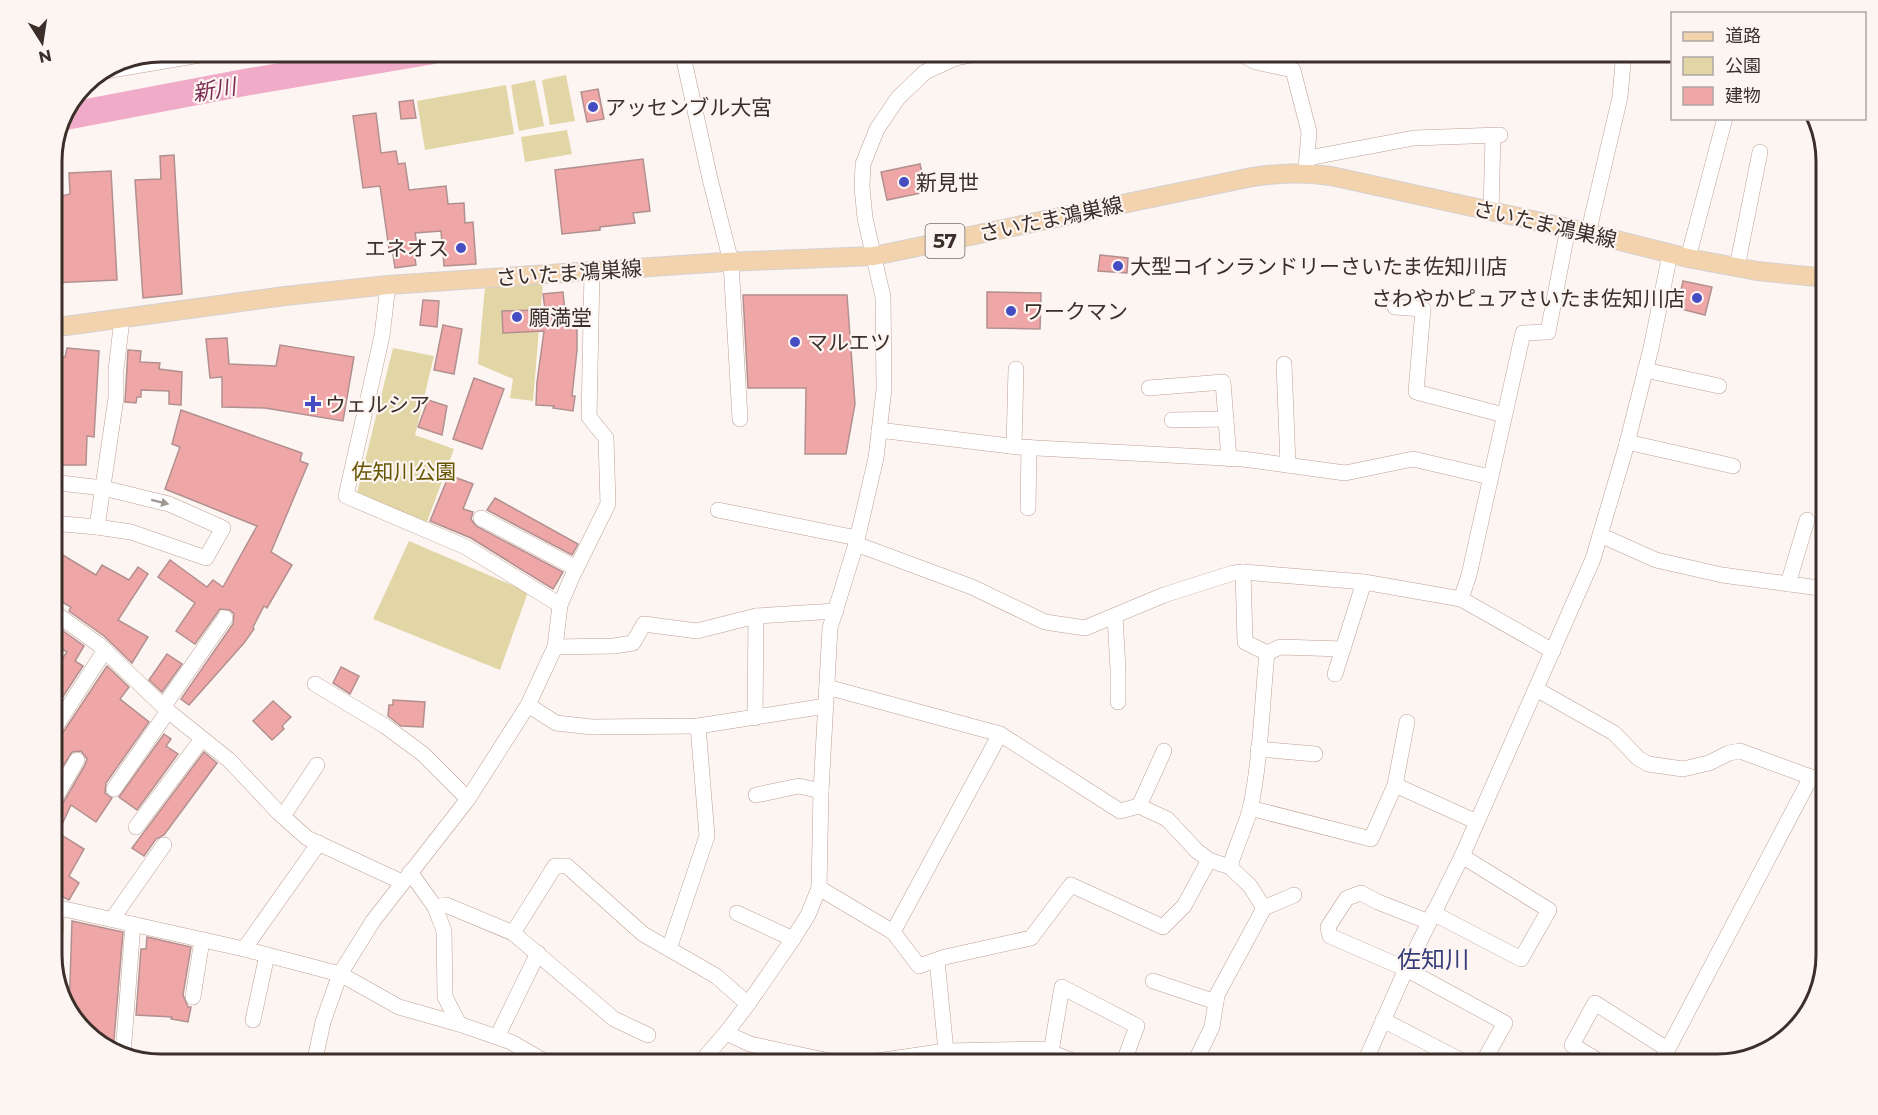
<svg xmlns="http://www.w3.org/2000/svg" width="1878" height="1115" viewBox="0 0 1878 1115" font-family="Montserrat,'Noto Sans JP',sans-serif">
  <rect width="100%" height="100%" fill="#fcf5f2"/>
  <!-- green -->
  <g fill="#e2d6a6">
    <path d="M566 75 575 121 550 125 542 80Z"/>
    <path d="M535 80 544 126 519 131 511 85Z"/>
    <path d="M506 85 514 134 425 150 417 101Z"/>
    <path d="M567 130 572 154 525 162 521 137Z"/>
    <path d="M543 282 533 401 510 398 513 379 478 364 485 286Z"/>
    <path d="M393 348 434 356 415 435 454 449 427 522 357 493Z"/>
    <path d="M409 541 528 592 500 670 373 619Z"/>
  </g>
  <g fill="none" stroke-linecap="round" stroke-linejoin="round">
    <!-- river -->
    <path stroke="#efabc7" stroke-width="27" d="M68 116 247 82 431 51"/>
  </g>
  <!-- building -->
  <g fill="#efa6a6" stroke="#b2908f" stroke-width="1.5">
    <path d="M598 89 604 119 587 122 581 92Z"/>
    <path d="M413 100 416 118 401 119 399 102Z"/>
    <path d="M376 113 381 153 396 151 398 164 405 163 409 190 446 186 448 204 464 203 465 223 473 222 476 264 444 266 441 231 415 233 417 244 413 245 416 265 395 268 392 248 389 249 380 186 363 188 353 116Z"/>
    <path d="M174 155 182 294 143 298 135 180 161 179 160 156Z"/>
    <path d="M643 159 650 211 633 213 635 223 600 227V230L562 234 555 170Z"/>
    <path d="M920 164 926 192 887 200 881 172Z"/>
    <path d="M111 171 117 280 51 283V206H55L54 198 70 194 69 173Z"/>
    <path d="M1100 255 1128 258 1127 273 1098 271Z"/>
    <path d="M1683 281 1712 287 1705 315 1677 308Z"/>
    <path d="M563 292 566 321 577 322V350L572 396H575L573 411 553 408 554 406 536 405 537 382 544 331 503 333 502 311 545 310 543 294Z"/>
    <path d="M987 292 1041 293 1040 329 987 328Z"/>
    <path d="M743 295H847L855 404 846 454H805L806 388H748Z"/>
    <path d="M423 300 439 301 437 327 420 325Z"/>
    <path d="M443 325 462 329 454 374 434 370Z"/>
    <path d="M227 338 229 364 276 366 280 345 354 357 343 421 265 408 222 407V377L210 378 206 339Z"/>
    <path d="M67 348 99 351 94 437 87 436 86 465H51V356L65 357Z"/>
    <path d="M128 350 141 351 140 362 160 363 159 369 182 372 181 405 169 404V391L141 390V397H137L136 403 125 402Z"/>
    <path d="M474 378 504 389 482 449 453 439Z"/>
    <path d="M428 400 447 406 442 435 418 427Z"/>
    <path d="M181 410 302 453 300 461 308 464 271 552 292 565 267 608 264 606 253 627 254 629 244 643 189 705 181 699 233 624 234 614 230 610 220 609 195 644 176 631 195 603 158 577 170 560 207 587 213 580 223 587 257 526 165 489 180 447 172 444Z"/>
    <path d="M449 475 473 484 463 509 473 512 471 519 476 526 563 572 553 589 471 538 430 521Z"/>
    <path d="M495 498 578 544 572 555 487 510Z"/>
    <path d="M51 548 96 575 102 565 129 580 138 567 148 574 118 620 148 637 132 663 104 636 69 611 71 607 51 596Z"/>
    <path d="M59 628 84 646 75 661 83 666 51 715V675L67 652 51 642Z"/>
    <path d="M167 654 182 664 162 692 149 680Z"/>
    <path d="M107 666 129 687 120 699 149 722 106 783 105 793 112 798 96 822 71 805 58 833 84 849 69 876 79 883 69 900 51 891V815L59 810 85 765 87 759 81 751 72 752 51 785V734L60 735 64 731Z"/>
    <path d="M341 667 359 676 350 694 333 683Z"/>
    <path d="M393 700 425 702 423 727 401 726 388 716 389 705H393Z"/>
    <path d="M273 701 291 717 282 726 284 729 272 740 253 721Z"/>
    <path d="M164 734 171 739 166 746 178 754 137 810 119 797Z"/>
    <path d="M204 752 217 763 164 835 156 839 144 856 132 848Z"/>
    <path d="M72 921 123 932 113 1051 106 1049 69 1013Z"/>
    <path d="M147 937 191 947 183 995 188 1007H191L188 1022 171 1019 172 1017 136 1015 141 949H146Z"/>
  </g>
  <g fill="none" stroke-linecap="round" stroke-linejoin="round">
    <defs>
      <g id="minor">
        <path d="M682 51 710 179 731 262 740 419"/>
        <path d="M1235 51 1256 62 1293 70 1309 132 1306 168"/>
        <path d="M100 72 223 51"/>
        <path d="M1308 158 1414 138 1500 135"/>
        <path d="M1491 212 1493 136"/>
        <path d="M1588 234 1620 97 1624 51"/>
        <path d="M1688 258 1725 118"/>
        <path d="M1737 267 1760 152"/>
        <path d="M388 285 382 336 346 496 466 547 560 605"/>
        <path d="M1395 307 1423 309 1416 392 1504 415"/>
        <path d="M1284 364 1288 465"/>
        <path d="M1645 370 1719 386"/>
        <path d="M1149 388 1223 382 1229 459"/>
        <path d="M1172 420 1226 419"/>
        <path d="M879 430 1018 447 1243 459 1345 473 1413 459 1490 477"/>
        <path d="M1627 442 1733 466"/>
        <path d="M1014 446 1016 369"/>
        <path d="M51 482 103 488 169 504 223 528 206 558 131 532 97 527"/>
        <path d="M1028 508 1029 447"/>
        <path d="M718 510 857 538"/>
        <path d="M481 518 576 568"/>
        <path d="M51 523 97 527 116 398V370L122 319"/>
        <path d="M1600 535 1656 560 1722 575 1827 589"/>
        <path d="M856 544 972 587 1045 622 1085 628 1164 595 1233 573 1243 572 1364 582 1461 599 1553 651"/>
        <path d="M1243 572 1245 642 1267 653 1280 647 1343 649"/>
        <path d="M1788 584 1807 520"/>
        <path d="M1461 599 1469 575 1523 333 1548 332 1568 228"/>
        <path d="M51 610 98 644 168 711 229 760 279 813 307 838 402 882"/>
        <path d="M1115 616 1118 670V702"/>
        <path d="M555 647 614 646 633 643 644 624 697 631 756 616 836 611"/>
        <path d="M1335 674 1364 582"/>
        <path d="M315 684 385 726 423 754 468 799"/>
        <path d="M827 687 1000 734 1120 811 1139 806 1167 819 1197 851 1209 860 1230 867 1250 886 1264 908"/>
        <path d="M1536 689 1614 733 1638 758 1648 764 1683 769 1709 763 1729 753 1740 751 1811 777"/>
        <path d="M528 705 556 723 592 727 698 726 826 706"/>
        <path d="M164 706 225 618"/>
        <path d="M755 718 756 616"/>
        <path d="M56 726 105 650"/>
        <path d="M1258 749 1315 754"/>
        <path d="M1395 785 1477 822"/>
        <path d="M114 789 168 711"/>
        <path d="M756 795 799 786 821 791"/>
        <path d="M51 805 77 760"/>
        <path d="M1139 806 1164 751"/>
        <path d="M1250 808 1371 839 1395 785 1407 722"/>
        <path d="M283 816 317 765"/>
        <path d="M136 827 202 739"/>
        <path d="M1230 867C1235 846 1247 825 1251 805 1261 755 1262 703 1267 653"/>
        <path d="M410 872 435 907 444 931 445 997 459 1024"/>
        <path d="M819 888 893 932 919 966 945 957 1031 938 1071 885 1163 927 1184 906 1209 860"/>
        <path d="M51 906 244 949 340 974 399 1007 459 1024 511 1042 549 1064"/>
        <path d="M435 907 446 905 513 933 614 1019 648 1035"/>
        <path d="M737 913 793 939"/>
        <path d="M1433 913 1521 959 1549 910 1462 856"/>
        <path d="M113 918 164 845"/>
        <path d="M1429 922 1378 902 1361 893 1347 898 1328 927 1330 936 1406 969 1505 1023 1482 1064"/>
        <path d="M893 932 1000 734"/>
        <path d="M513 933 555 866H567L643 934 716 976 748 1004"/>
        <path d="M244 949 319 843"/>
        <path d="M669 949 707 836 698 726"/>
        <path d="M937 960 946 1051"/>
        <path d="M53 966 57 907"/>
        <path d="M1153 981 1216 1002"/>
        <path d="M193 997 202 940"/>
        <path d="M253 1020 267 955"/>
        <path d="M1383 1020 1468 1064"/>
        <path d="M726 1033 750 1044 834 1062 877 1061 946 1051 1043 1049 1080 1064"/>
        <path d="M497 1037 538 953"/>
        <path d="M1051 1052 1062 987 1137 1026 1123 1064"/>
        <path d="M123 1054 133 924"/>
        <path d="M314 1064 323 1022 340 974 373 921 468 799 528 705 555 647 560 605 572 577 608 504 606 438 589 417 592 272"/>
        <path d="M699 1064 726 1033 748 1004 793 939 808 915 819 888 821 791 830 628 856 544 876 458 884 389 883 297 865 218 862 187 863 164 877 129 898 98 925 72 956 58 992 51"/>
        <path d="M1194 1064 1212 1027 1217 995 1264 908 1294 895"/>
        <path d="M1364 1064 1406 969 1462 856 1593 559 1626 447 1651 348 1670 254"/>
        <path d="M1604 1064 1572 1045 1595 1003 1667 1049"/>
        <path d="M1660 1064 1811 777 1827 783"/>
      </g>
      <path id="major" d="M51 328 285 296 388 285 725 262 874 256 1252 177C1280 173 1302 172 1331 176L1568 228 1688 258 1757 271 1827 278"/>
    </defs>
    <!-- minor casing -->
    <use href="#minor" stroke="#bfa092" stroke-width="16"/>
    <!-- major casing -->
    <use href="#major" stroke="#d4d1d0" stroke-width="20"/>
    <!-- minor -->
    <use href="#minor" stroke="#fff" stroke-width="15"/>
    <!-- major -->
    <use href="#major" stroke="#f3d3ae" stroke-width="18"/>
  </g>
  <!-- one-way arrows -->
  <defs><path id="oneway-solid" d="M-6-.8H1V-3.2L6.5 0L1 3.2V.8H-6Z" transform="scale(1.5)"/></defs>
  <use fill="#9e9794" href="#oneway-solid" transform="translate(160 502) rotate(14)"/>
  <!-- markers -->
  <g fill="#464cc1" stroke="#fcf5f2" stroke-width="2">
    <circle cx="593" cy="107" r="6"/>
    <circle cx="904" cy="182" r="6"/>
    <circle cx="461" cy="248" r="6"/>
    <circle cx="1118" cy="266" r="6"/>
    <circle cx="1697" cy="298" r="6"/>
    <circle cx="1011" cy="311" r="6"/>
    <circle cx="517" cy="317" r="6"/>
    <circle cx="795" cy="342" r="6"/>
    <path d="M310 395h6v6h6v6h-6v6h-6v-6h-6v-6h6z"/>
  </g>
  <g text-anchor="middle" dominant-baseline="central" stroke-width="4.5" stroke-linejoin="round" paint-order="stroke">
    <!-- shield labels -->
    <rect fill="#fcf5f2" stroke="#766a65" stroke-width="1.5" x="925.5" y="224" width="39" height="34" rx="4.5"/>
    <g font-size="20" font-weight="bold" fill="#3c2f29">
      <text x="945" y="241">57</text>
    </g>
    <!-- poi labels -->
    <g font-size="21" fill="#3c2f29" stroke="#fcf5f2" text-anchor="start">
      <text x="605" y="107">アッセンブル大宮</text>
      <text x="916" y="182">新見世</text>
      <text x="449" y="248" text-anchor="end">エネオス</text>
      <text x="1130" y="266">大型コインランドリーさいたま佐知川店</text>
      <text x="1685" y="298" text-anchor="end">さわやかピュアさいたま佐知川店</text>
      <text x="1023" y="311">ワークマン</text>
      <text x="529" y="317">願満堂</text>
      <text x="807" y="342">マルエツ</text>
      <text x="325" y="404">ウェルシア</text>
    </g>
    <!-- street labels -->
    <g font-size="21" fill="#3c2f29" stroke="#fcf5f2">
      <text transform="translate(1051 219) rotate(-12)">さいたま鴻巣線</text>
      <text transform="translate(1545 224) rotate(13)">さいたま鴻巣線</text>
      <text transform="translate(569 273) rotate(-4)">さいたま鴻巣線</text>
    </g>
    <!-- park labels -->
    <g font-size="21" fill="#650" stroke="#fcf5f2">
      <text x="404" y="471">佐知川公園</text>
    </g>
    <!-- water labels -->
    <g font-size="22" font-style="italic" fill="#7c2e54" stroke="#fcf5f2">
      <text transform="translate(214 90) rotate(-10)">新川</text>
    </g>
    <!-- quarter labels -->
    <g font-size="24" fill="#363d78" stroke="#fcf5f2">
      <text x="1433" y="959">佐知川</text>
    </g>
  </g>
  <!-- crop -->
  <path d="M0 0H1878V1115H0ZM161 62H1717A99 99 0 0 1 1816 161V955A99 99 0 0 1 1717 1054H161A99 99 0 0 1 62 955V161A99 99 0 0 1 161 62Z" fill="#fcf5f2" fill-rule="evenodd"/>
  <path fill="none" stroke="#3c2f29" stroke-width="3" d="M161 62H1717A99 99 0 0 1 1816 161V955A99 99 0 0 1 1717 1054H161A99 99 0 0 1 62 955V161A99 99 0 0 1 161 62Z"/>
  <!-- legend -->
  <rect x="1671" y="12" width="195" height="108" fill="#fcf5f2" stroke="#afa6a2" stroke-width="1.5"/>
  <rect x="1683" y="32" width="30" height="9" fill="#f3d3ae" stroke="#afa6a2" stroke-width="1.5"/>
  <text x="1725" y="42" font-size="18" fill="#3c2f29">道路</text>
  <rect x="1683" y="57" width="30" height="18" fill="#e2d6a6" stroke="#afa6a2" stroke-width="1.5"/>
  <text x="1725" y="72" font-size="18" fill="#3c2f29">公園</text>
  <rect x="1683" y="87" width="30" height="18" fill="#efa6a6" stroke="#afa6a2" stroke-width="1.5"/>
  <text x="1725" y="102" font-size="18" fill="#3c2f29">建物</text>
  <!-- north arrow -->
  <g transform="translate(42 42) rotate(168)" stroke="#fcf5f2" stroke-width="4.5" paint-order="stroke">
  <path d="M0-4.5L10 22L0 15L-10 22Z" fill="#3c2f29"/>
  <text y="-9" font-size="16" font-weight="bold" text-anchor="middle" fill="#3c2f29">N</text>
  </g>
</svg>
